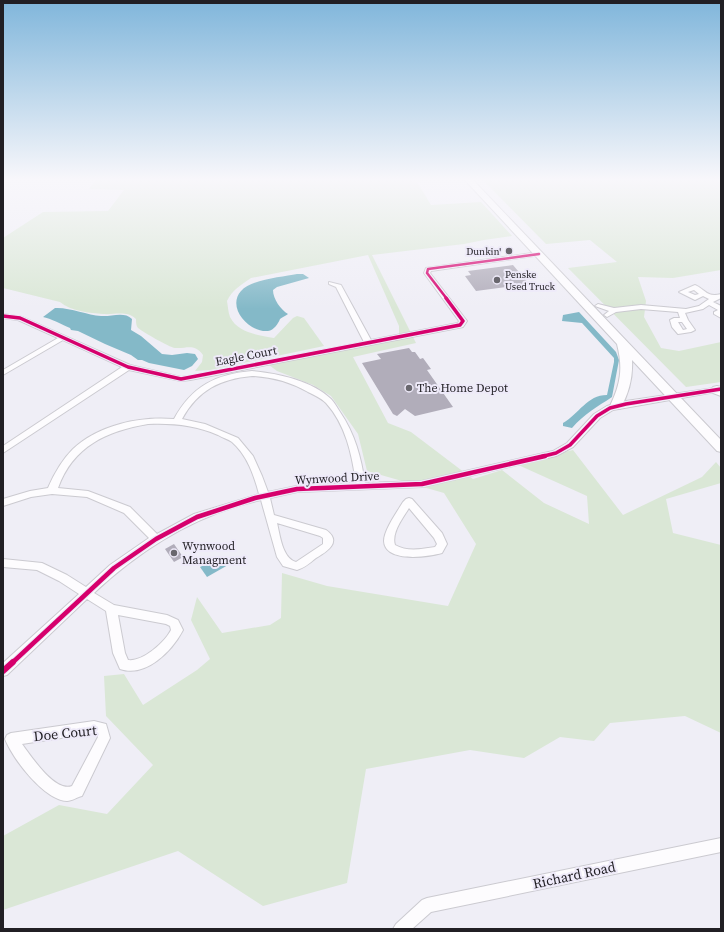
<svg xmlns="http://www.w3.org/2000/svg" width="724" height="932" viewBox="0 0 724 932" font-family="'Source Serif 4',serif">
  <rect width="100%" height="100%" fill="#efeef6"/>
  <!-- green -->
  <g fill="#dae7d6">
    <path d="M97 179H437L417 182 431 205 481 202 512 236 484 240 464 244 372 255 416 343 353 357 388 423 411 432 473 479 502 470 544 503 589 524 587 496 516 464 573 450 623 515 702 477 716 462 721 468V483L666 499 673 533 721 545V733L685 716 610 723 594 741 560 737 524 758 470 750 366 769 347 883 263 906 178 851 3 910V836L59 805 107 814 153 765 106 716 104 676 124 674 143 705 197 670 210 659 191 620 197 597 222 633 270 625 281 618 282 573 327 586 448 606 476 544 444 493 367 471 358 434 331 396 313 385 277 371 269 365 399 339V326L368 255 251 278C241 285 232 290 227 301 228 306 228 312 230 317 238 333 258 335 274 338L293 318 297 316 304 318 324 346 210 370 195 371 202 362 203 355C194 343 187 349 175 348 169 347 143 332 138 328 136 326 136 322 136 319 127 310 114 315 103 314 90 313 70 311 60 302L3 288V238L43 212 108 211 124 190 89 189Z"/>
    <path d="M482 179H721V270L673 278 638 277 646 301 644 317 661 348 679 351 721 342V382L686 387 568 268 617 262 590 240 546 244Z"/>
  </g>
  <!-- water -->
  <g fill="#84b9c8">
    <path d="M297 274H303L309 278 277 287 273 290C273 299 281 310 288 314 286 316 282 317 280 319 278 324 274 330 268 331 250 333 226 308 241 291 251 279 283 277 297 274Z"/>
    <path d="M55 308C69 307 87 315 101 316 111 317 124 311 132 319L131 330 141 336 162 354 172 355 187 353 195 354 198 359 192 366 184 370 149 363 142 360H138L131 355 105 344 78 331 71 330 70 328C63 325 50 318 43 317Z"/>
    <path d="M579 312 616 352 619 360 612 397C597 407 584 414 572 428L563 426V423C579 414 587 395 607 395L614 362V358L582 323 562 321 563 315Z"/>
    <path d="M221 557 228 565 207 577 200 567Z"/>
  </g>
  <!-- building -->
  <g fill="#b1adba">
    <path d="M513 265 529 284 476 291 465 276 471 275 468 271Z"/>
    <path d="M409 348 412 352H415L420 359 423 358 431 369 427 370 453 407 415 416 405 409 397 416 393 414 362 363 381 359 377 354Z"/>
    <path d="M174 544 183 557 174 562 165 549Z"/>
  </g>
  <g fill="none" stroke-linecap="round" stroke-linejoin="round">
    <defs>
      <g id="minor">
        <path d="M539 252 541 253V255L431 271 430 273 467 321 463 327 190 380 181 381 129 370 3 453V446L122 367 63 340 3 375V370L58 338 18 320 3 318V314L22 317 130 365 181 377 190 376 364 342 336 287 329 284V282L341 285 371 340 458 323 459 321 424 273 426 268Z"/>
        <path d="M695 285C706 290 707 298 721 294V298L713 302 721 306V318L714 314V312L718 310 709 305 703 309 685 313 688 320 695 330 691 332 678 334 672 327 670 320 674 318H680L678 312 641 309 616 312 607 317 604 315 609 311 595 306 598 304 614 308 641 305 686 309 699 306 709 299 703 296 695 300 679 292ZM694 290 699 294 695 295 688 292ZM678 322H682L687 329 683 330Z"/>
        <path d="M252 371C277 373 313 381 331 399 335 403 337 408 340 412 355 434 361 457 365 483L422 481 553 451 567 443 594 414 607 406 626 401 721 387V391L613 410 600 418 573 447 556 456 422 487 297 492 270 498 274 515 326 530C343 542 326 552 316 558 310 563 304 568 297 570L283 566 277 557 261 500C197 514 141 549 94 593L114 605 167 615 178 620 183 630C172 651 146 678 120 669L113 653 106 611 87 599 7 675 3 676V663L79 594 59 581 37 570 3 567V559L42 563 67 575 86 587 110 565 149 538 124 513 87 497 52 494 31 497 3 506V499L30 491 48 488C54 474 62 460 73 449 98 425 140 416 174 419 192 386 216 374 252 371ZM252 376C273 377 290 382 308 392 314 395 321 398 326 403 346 425 352 455 356 483L297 486 268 492 262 476 253 456 238 438 205 424 182 419C198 390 220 379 252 376ZM148 424C173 423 195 425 218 435 223 438 228 439 232 442 247 455 254 475 259 494L194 514 157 534 130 507 88 491 58 488C73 446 107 431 148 424ZM277 523 320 536 323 538V544L296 562C282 558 280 535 277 523ZM118 615 166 624 170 626 171 630C165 642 143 662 128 660L125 653Z"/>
        <path d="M409 498 412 499 442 533 447 544 442 553C428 557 385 563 384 541 384 530 397 512 403 502L406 499ZM409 508 434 538 437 544 435 547C422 549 407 552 395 545 391 533 403 518 409 508Z"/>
        <path d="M94 721 106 724 110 738 82 796C77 797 72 801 67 801 44 800 13 759 5 739L7 735 11 733ZM94 733H97L98 737 72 786C55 793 31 756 22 744Z"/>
        <path d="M721 838V852L431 912 412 929H393L396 924 422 900 427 898Z"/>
      </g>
      <g id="highway">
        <path d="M464 179H472L721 440V452L717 451 632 360C633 376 629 394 620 409H612L610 406C621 383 623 368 617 344Z"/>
        <path d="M717 386 721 387V396L713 393 711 390 713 387Z"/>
      </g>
    </defs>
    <!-- minor casing -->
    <use href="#minor" stroke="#cbcad0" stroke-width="2"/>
    <!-- highway casing -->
    <use href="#highway" stroke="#cbcad0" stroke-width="2"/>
    <!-- minor -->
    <use href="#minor" fill="#fdfcfe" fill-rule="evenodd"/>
    <!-- highway -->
    <use href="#highway" fill="#fdfcfe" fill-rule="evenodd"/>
    <defs>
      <path id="cycleway-far3" d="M447 299 427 273 428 269 539 254"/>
      <g id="cycleway-far2">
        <path d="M3 316 20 318 128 367 181 379 460 325 463 321 446 298"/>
        <path d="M540 457 556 453 570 445 597 416 610 408 626 404 721 389"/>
      </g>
      <path id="cycleway-far1" d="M12 663 114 568 156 539 197 517 255 498 297 489 422 484 545 456"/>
      <path id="cycleway" d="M3 671 13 662"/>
    </defs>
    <!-- cycleway-far3 casing -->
    <use href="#cycleway-far3" stroke="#eeeaf9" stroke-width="4"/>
    <!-- cycleway-far2 casing -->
    <use href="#cycleway-far2" stroke="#eeeaf9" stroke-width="5.5"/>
    <!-- cycleway-far1 casing -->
    <use href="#cycleway-far1" stroke="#eeeaf9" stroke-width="7"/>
    <!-- cycleway casing -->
    <use href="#cycleway" stroke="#eeeaf9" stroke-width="8"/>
    <!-- cycleway-far3 -->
    <use href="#cycleway-far3" stroke="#d6006c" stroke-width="2.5"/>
    <!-- cycleway-far2 -->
    <use href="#cycleway-far2" stroke="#d6006c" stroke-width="3.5"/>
    <!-- cycleway-far1 -->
    <use href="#cycleway-far1" stroke="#d6006c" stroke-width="4.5"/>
    <!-- cycleway -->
    <use href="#cycleway" stroke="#d6006c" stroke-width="6"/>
  </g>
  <!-- sky -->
  <linearGradient id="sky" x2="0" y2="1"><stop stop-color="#80b6db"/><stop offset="0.58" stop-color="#f8f7fb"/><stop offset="1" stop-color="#f8f7fb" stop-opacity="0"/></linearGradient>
  <rect width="724" height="309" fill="url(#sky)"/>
  <!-- markers -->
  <g fill="#69676e" stroke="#eeeaf9" stroke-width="1.5">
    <circle cx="509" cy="251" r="4"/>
    <circle cx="497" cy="280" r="4"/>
    <circle cx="409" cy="388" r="4"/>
    <circle cx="174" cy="553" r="4"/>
  </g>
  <g text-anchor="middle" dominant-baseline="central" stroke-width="4" stroke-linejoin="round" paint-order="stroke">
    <!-- far-poi labels -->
    <g font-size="10" fill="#211f24" stroke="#eeeaf9" text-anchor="end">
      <text x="501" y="251">Dunkin'</text>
      <text x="505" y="274" text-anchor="start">Penske<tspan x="505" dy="12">Used Truck</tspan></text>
    </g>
    <!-- street labels -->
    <g font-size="12" fill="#211f24" stroke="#eeeaf9">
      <text transform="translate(246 356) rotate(-11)">Eagle Court</text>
      <text transform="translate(337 478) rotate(-3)">Wynwood Drive</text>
    </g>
    <!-- poi labels -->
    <g font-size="12" fill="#211f24" stroke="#eeeaf9" text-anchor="start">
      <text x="417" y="388">The Home Depot</text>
      <text x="182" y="546">Wynwood<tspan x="182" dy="14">Managment</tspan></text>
    </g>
    <!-- near-street labels -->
    <g font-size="14" fill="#211f24" stroke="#eeeaf9">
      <text transform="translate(65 733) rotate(-6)">Doe Court</text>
      <text transform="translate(574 875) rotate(-12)">Richard Road</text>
    </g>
  </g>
  <!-- border -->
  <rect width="724" height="932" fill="none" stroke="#211f24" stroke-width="8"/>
</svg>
